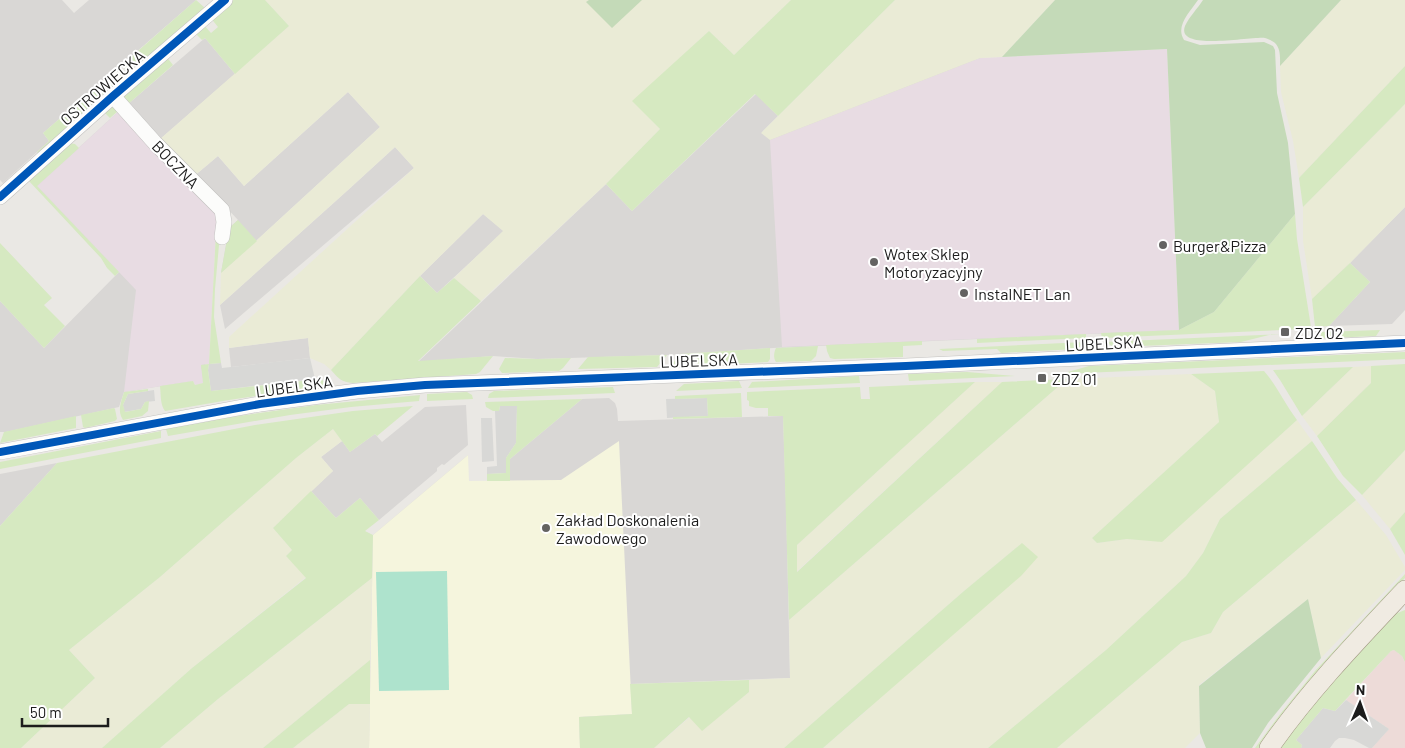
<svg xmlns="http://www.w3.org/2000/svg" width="1405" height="748" viewBox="0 0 1405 748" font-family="Barlow,sans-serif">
  <rect width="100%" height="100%" fill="#eae8e4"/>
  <!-- residential -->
  <g fill="#d9d7d5">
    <path d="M0 0H62L74 13 89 0H196L43 133 49 141 3 183 0 180Z"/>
    <path d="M205 38 235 74 159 140 127 105Z"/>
    <path d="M980 58 1179 330 773 348 667 355 537 359 493 356 418 362 606 184 632 211 756 94 778 116 762 132Z"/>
    <path d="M348 92 380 127 221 273 229 228 238 220 224 205 193 177 218 156 244 186Z"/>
    <path d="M119 111 217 214 204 383 193 381 124 392 119 407 6 432H0V301L44 348 119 272 37 186Z"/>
    <path d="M395 147 414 168 225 329 220 305 348 190Z"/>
    <path d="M1405 207V310L1392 324 1329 326 1370 282 1350 263Z"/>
    <path d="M483 214 504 231 437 293 420 276Z"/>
    <path d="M308 338 310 358 231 367 229 348Z"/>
    <path d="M609 398 615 403 617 409 618 421 783 416 786 501 790 678 630 684 632 714 579 717 580 748H369L373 535 468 455V481H509L510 459 582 399Z"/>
    <path d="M466 405 468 445 444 465 442 464 437 468V471L379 520 360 498 336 518 311 491 333 471 321 457 342 441 350 452 375 434 382 442 425 407Z"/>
    <path d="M57 463 0 526V474Z"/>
  </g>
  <!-- commercial -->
  <path fill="#eddbd8" d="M1394 650 1402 656 1405 662V748H1372L1389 729 1346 700 1391 651Z"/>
  <!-- industrial -->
  <g fill="#e8dce3">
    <path d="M1167 49 1179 330 782 347 770 140 980 58Z"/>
    <path d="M119 111 217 214 209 364 201 365 204 383 195 385 193 381 124 392 136 290 37 186Z"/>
  </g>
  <!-- education -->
  <path fill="#f5f5dd" d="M619 441 632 714 579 717 580 748H369L373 535 468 455 469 481 561 480Z"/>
  <!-- religious -->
  <g fill="#d8d8d6">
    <path d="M310 358 315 379 211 391 208 370 209 364 221 363 222 368Z"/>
    <path d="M154 390 155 401 145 402 141 409 124 412 123 405 128 394Z"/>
    <path d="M707 398 708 416 667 418 666 399Z"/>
    <path d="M500 406H517L516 443 506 458V473L487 474V467L497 466 495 411H499Z"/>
    <path d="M481 418H492L494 461 482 462Z"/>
    <path d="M1346 700 1389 729 1372 748H1369L1354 740 1345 738H1339L1335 741 1330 748H1301L1302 745 1296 740 1323 708 1335 711Z"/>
  </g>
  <!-- farmland -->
  <g fill="#eaebd6">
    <path d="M265 0H791L734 55 709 31 633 101 660 129 606 184 481 301 454 278 503 231 483 214 420 276 331 370 324 364 310 358 308 338 229 348V337L414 168 395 147 348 190 220 305 221 273 380 127 348 92 244 186 218 156 193 177 159 140 289 26Z"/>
    <path d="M895 0H1055L1002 57 980 58 770 140 761 133Z"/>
    <path d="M1341 0H1405V66L1299 178 1293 141 1281 92 1280 66Z"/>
    <path d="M1405 104V207L1350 263 1312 299 1303 241V207Z"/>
    <path d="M1371 366V383L1317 436 1302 416 1353 367Z"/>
    <path d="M1191 374 1215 391 1219 422 1092 538 1097 543 1127 539 1162 541 1297 420 1312 441 1220 519 1203 553 1186 576 1106 650 988 748H823L865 712 1022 543 964 591 784 748H654L690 717 702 730 749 692V680L790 678 789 620 1067 379Z"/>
    <path d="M975 382H1002L796 572 797 545Z"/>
    <path d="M333 429 342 441 321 457 333 471 273 528 292 550 286 556 306 577 192 668 102 748H21L95 678 69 650 160 577 296 458Z"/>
    <path d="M1405 450V512L1390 529 1362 495Z"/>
    <path d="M1356 500 1386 535 1405 567V570L1321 658 1308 599 1199 685 1200 733 1185 748H1057L1182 642 1211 633 1223 612Z"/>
    <path d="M372 578 370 660 263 748H160L218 699Z"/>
    <path d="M349 704H370L369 748H293Z"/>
  </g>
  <!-- grass -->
  <g fill="#d6e9c1">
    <path d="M196 0 205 8 130 75 122 65Z"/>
    <path d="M230 0H265L289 26 235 74 205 38 202 40 195 33 203 24 211 33 218 27 210 17Z"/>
    <path d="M791 0H895L778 116 755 94 632 211 606 184 660 129 632 101 709 31 734 55Z"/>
    <path d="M165 55 173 65 127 105 122 100 123 91Z"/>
    <path d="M1405 66V104L1303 207 1299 178Z"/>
    <path d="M116 70 124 78 40 156 37 152 49 141 43 133Z"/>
    <path d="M114 106 218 211 221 223 215 289 214 317 221 363 209 364 208 370 211 391 320 379 326 382 325 385 323 386 229 400 165 411C160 405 161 395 160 386L193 381 195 385 203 383 201 365 209 364 217 214 118 111 110 118 103 111Z"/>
    <path d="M69 143 75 144 79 148 37 186 119 272 115 276 107 268 101 258 29 181Z"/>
    <path d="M1295 214 1297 239 1311 327 1306 329 1102 338 1101 333 1179 330 1214 312Z"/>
    <path d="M238 220 257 241 221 273 229 228Z"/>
    <path d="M0 243 52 298 44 305 65 326 44 348 0 301Z"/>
    <path d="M1350 263 1370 282 1329 326 1315 327 1312 299Z"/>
    <path d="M420 276 437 293 454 278 481 301 418 361 493 356 480 372 476 374 353 383C341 382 339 379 331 370Z"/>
    <path d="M1380 330 1376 336 1328 338H1321V332Z"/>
    <path d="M1086 334V338L977 343V339Z"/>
    <path d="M1281 334 1269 335 1241 342 1114 347 1105 342Z"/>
    <path d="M922 341V345L903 346V357L834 359 830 358 827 351 826 345Z"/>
    <path d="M1085 342 1077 349 1001 353 997 349 943 351 939 349Z"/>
    <path d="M818 346 816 356 811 361 776 362C773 358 774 352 776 348Z"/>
    <path d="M770 348V359L768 362 670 367 680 354Z"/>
    <path d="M1405 352V359L1061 374 1089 366Z"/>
    <path d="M667 355 657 367H655L578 369 588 357Z"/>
    <path d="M505 358 537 359 571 358 563 368 559 371 502 373 499 369Z"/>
    <path d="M1405 364V450L1362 495 1343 476 1317 436 1371 383V366Z"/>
    <path d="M1353 367 1302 416 1280 380 1273 370Z"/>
    <path d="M1264 371C1277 386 1285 404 1297 420L1162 542 1127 539 1097 543 1092 538 1219 422 1215 391 1191 374Z"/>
    <path d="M967 372 1015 376 909 381 908 374Z"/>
    <path d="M859 376 860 383 748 388 752 382Z"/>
    <path d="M1067 379 789 620 783 416H768V408H756L749 406V401L747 400V392L860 387 861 399H870L869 387 975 382 797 545V572L1002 382Z"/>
    <path d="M739 381 742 388 676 391 684 384Z"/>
    <path d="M613 387 615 393 488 398 489 394 494 391Z"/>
    <path d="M148 389V391L128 394 123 405 125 412 141 409 145 402 149 401 148 411 142 416 123 420C117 411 121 402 124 392Z"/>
    <path d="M467 392 472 395 473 399 427 401V394Z"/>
    <path d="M741 393 742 417 673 419V417L708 416 707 398 675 399V396Z"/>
    <path d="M420 395 419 401 351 407 290 415 168 436 166 429 232 417 316 405Z"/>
    <path d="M582 399 510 459V481H487V474L506 473V458L516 443 517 406H500L499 411H493L486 407 485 402Z"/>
    <path d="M413 406 377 436 375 434 350 452 333 429 296 458 160 577 69 650 95 678 21 748H0V526L57 463 255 425 353 411Z"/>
    <path d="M114 408 115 409 117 419 115 421 85 428 83 427 81 415Z"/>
    <path d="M76 416V428L0 443 4 432Z"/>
    <path d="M161 431V438L0 469V462Z"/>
    <path d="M1312 441 1337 478 1356 500 1223 612 1211 633 1182 642 1057 748H988L1106 650 1186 576 1203 553 1220 519Z"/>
    <path d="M311 491 336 518 360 498 379 520 365 531 373 535 372 578 218 699 160 748H102L192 668 306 578 286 556 292 550 273 528Z"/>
    <path d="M1405 512V555L1390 529Z"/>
    <path d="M1022 543 1038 557 1021 576 823 748H784L964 591Z"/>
    <path d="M1405 574V578L1350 636 1290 705 1259 748H1255L1281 713 1315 671Z"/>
    <path d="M1405 610V662L1402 656 1394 650 1391 651 1335 711 1323 708 1296 740 1302 745 1301 748H1279C1313 699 1355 657 1395 614Z"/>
    <path d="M370 660V704H349L293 748H263Z"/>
    <path d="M749 680V692L702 731 689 717 654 748H580L579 717 632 714 630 684Z"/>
  </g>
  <!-- forest -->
  <g fill="#c4dab8">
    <path d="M589 0H642L612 28 586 2Z"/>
    <path d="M1055 0H1198C1190 12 1175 26 1184 40L1200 45 1264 42 1273 46 1275 50 1277 93 1288 143 1295 214 1214 312 1179 330 1167 49 1002 57Z"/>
    <path d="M1203 0H1341L1280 66C1280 58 1281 49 1275 43 1273 41 1268 39 1265 38 1253 36 1175 52 1185 26 1189 17 1198 8 1203 0Z"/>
    <path d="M1308 599 1321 658 1268 723 1252 748H1206L1200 733 1199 686Z"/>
  </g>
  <!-- pitch -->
  <path fill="#aee3cd" d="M447 571 449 690 379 691 376 572Z"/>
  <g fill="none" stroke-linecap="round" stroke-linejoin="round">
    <defs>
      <g id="minor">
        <path d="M113 96 155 143 222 210 224 222 222 237"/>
        <path d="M0 197 113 96 225 0"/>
        <path d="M0 452 260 404 357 391 425 385 906 366 1405 343"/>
      </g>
      <path id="major" d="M1269 748C1309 691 1357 641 1405 590"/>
    </defs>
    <!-- minor casing -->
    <use href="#minor" stroke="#c3c2c0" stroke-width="16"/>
    <!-- major casing -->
    <use href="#major" stroke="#a09681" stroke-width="20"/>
    <!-- minor -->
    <use href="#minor" stroke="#fcfcfb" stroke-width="15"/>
    <!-- major -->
    <use href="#major" stroke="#f0ebe2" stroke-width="19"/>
    <defs>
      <g id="cycleway">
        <path d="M0 197 113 96 225 0"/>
        <path d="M0 452 260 404 357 391 425 385 906 366 1405 343"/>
      </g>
    </defs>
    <!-- cycleway casing -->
    <use href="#cycleway" stroke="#fff" stroke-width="11"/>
    <!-- cycleway -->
    <use href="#cycleway" stroke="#0057b8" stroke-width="8"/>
  </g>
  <!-- markers -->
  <g fill="#646362" stroke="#fff" stroke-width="2">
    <circle cx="1163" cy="245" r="5"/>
    <circle cx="874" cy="262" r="5"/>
    <circle cx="964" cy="293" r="5"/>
    <rect x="1280" y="327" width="10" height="10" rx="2.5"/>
    <rect x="1037" y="373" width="10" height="10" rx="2.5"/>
    <circle cx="546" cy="528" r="5"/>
  </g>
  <g text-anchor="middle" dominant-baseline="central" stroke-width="4" stroke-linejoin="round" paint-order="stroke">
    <!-- street labels -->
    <g font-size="16" fill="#1c1c1c" stroke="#fff">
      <text transform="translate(102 87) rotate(-41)">OSTROWIECKA</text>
      <text transform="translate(176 164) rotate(46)">BOCZNA</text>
      <text transform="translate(1104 343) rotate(-3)">LUBELSKA</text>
      <text transform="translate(699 360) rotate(-2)">LUBELSKA</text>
      <text transform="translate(294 386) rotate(-8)">LUBELSKA</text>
    </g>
    <!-- poi labels -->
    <g font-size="16" fill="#1c1c1c" stroke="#fff" text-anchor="start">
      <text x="1173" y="245">Burger&amp;Pizza</text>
      <text x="884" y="253">Wotex Sklep<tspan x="884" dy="18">Motoryzacyjny</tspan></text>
      <text x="974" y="293">InstalNET Lan</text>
      <text x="1295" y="332">ZDZ 02</text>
      <text x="1052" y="378">ZDZ 01</text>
      <text x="556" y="519">Zakład Doskonalenia<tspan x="556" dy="18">Zawodowego</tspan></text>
    </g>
  </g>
  <!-- north arrow -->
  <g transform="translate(1360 703) rotate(2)" stroke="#ffffff" stroke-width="4" paint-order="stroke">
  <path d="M0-4L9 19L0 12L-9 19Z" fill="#1c1c1c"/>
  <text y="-8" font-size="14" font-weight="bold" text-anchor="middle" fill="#1c1c1c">N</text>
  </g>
  <!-- scale -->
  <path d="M22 718v8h86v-8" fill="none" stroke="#1c1c1c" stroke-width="2.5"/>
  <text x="30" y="718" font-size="15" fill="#1c1c1c" stroke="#ffffff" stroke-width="4" paint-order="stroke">50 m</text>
</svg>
